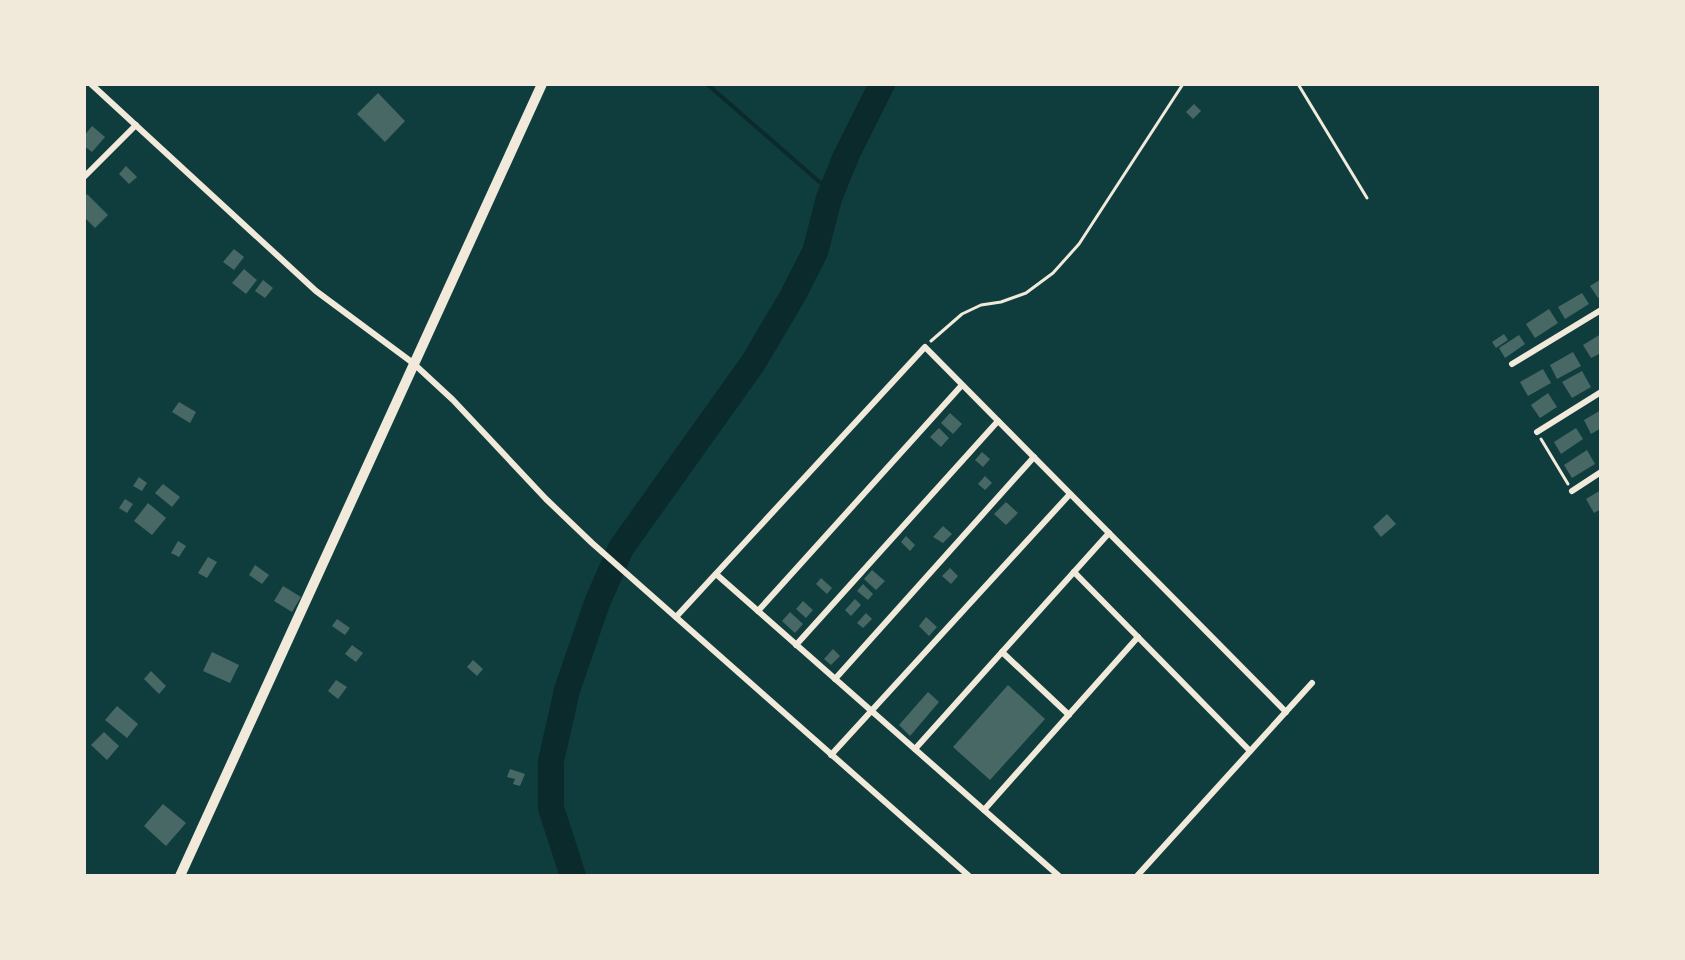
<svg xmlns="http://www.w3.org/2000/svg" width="1685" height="960" viewBox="0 0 1685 960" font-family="Helvetica,sans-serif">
  <rect width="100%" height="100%" fill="#0f3d3e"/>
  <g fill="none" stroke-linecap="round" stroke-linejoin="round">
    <!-- stream -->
    <path stroke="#0a2a2b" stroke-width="4" d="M707 84 823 185 829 198"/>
    <!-- river -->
    <path stroke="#0a2a2b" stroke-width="26" d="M573 876 551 808V761L567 690 597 603 621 548 753 363 792 297 815 252 829 198 846 156 882 84"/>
  </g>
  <!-- building -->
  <g fill="#486865">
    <path d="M378 93 405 121 385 142 357 114Z"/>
    <path d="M1194 104 1201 111 1193 119 1186 112Z"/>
    <path d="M92 126 105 137 92 152 84 146V136Z"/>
    <path d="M126 166 137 177 129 184 119 174Z"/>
    <path d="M87 194 108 215 95 228 84 217V198Z"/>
    <path d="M234 249 244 257 234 270 223 262Z"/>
    <path d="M244 269 257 280 246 294 232 283Z"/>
    <path d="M1601 279V296L1598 298 1590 286Z"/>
    <path d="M263 280 273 288 265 298 255 291Z"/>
    <path d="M1582 293 1589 304 1565 319 1558 307Z"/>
    <path d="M1549 309 1558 323 1535 338 1526 324Z"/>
    <path d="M1504 334 1508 340 1496 348 1492 342Z"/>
    <path d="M1601 334V353L1591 358 1583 345Z"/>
    <path d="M1519 335 1525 344 1505 358 1499 348Z"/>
    <path d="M1573 352 1581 366 1557 379 1550 365Z"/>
    <path d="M1543 369 1551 383 1528 396 1520 382Z"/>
    <path d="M1582 371 1591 387 1572 398 1562 382Z"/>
    <path d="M1548 393 1557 407 1540 418 1531 405Z"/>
    <path d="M179 402 196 412 190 423 172 412Z"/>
    <path d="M1601 410V428L1591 434 1584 420Z"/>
    <path d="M950 413 962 424 953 434 941 423Z"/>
    <path d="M939 428 949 438 941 447 930 437Z"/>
    <path d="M1576 428 1583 439 1561 454 1554 442Z"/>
    <path d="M1587 450 1595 464 1572 478 1564 465Z"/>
    <path d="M982 452 990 459 983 467 975 460Z"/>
    <path d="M985 476 992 483 985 490 978 484Z"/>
    <path d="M139 477 147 483 142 491 133 486Z"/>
    <path d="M163 484 180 497 172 507 155 493Z"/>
    <path d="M1601 490V509L1594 513 1586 499Z"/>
    <path d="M125 499 133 504 127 513 119 508Z"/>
    <path d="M1006 502 1018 513 1006 525 994 514Z"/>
    <path d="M148 503 166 518 152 535 134 521Z"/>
    <path d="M1387 514 1396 524 1381 537 1373 527Z"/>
    <path d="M943 526 952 534 943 543 933 537Z"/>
    <path d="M906 536 915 545 910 551 901 542Z"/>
    <path d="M178 541 186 546 179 557 171 553Z"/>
    <path d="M208 557 217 562 207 578 198 573Z"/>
    <path d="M255 565 269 575 262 584 249 575Z"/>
    <path d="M950 568 958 576 951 584 942 576Z"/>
    <path d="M872 570 885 581 876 590 864 579Z"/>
    <path d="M821 578 832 588 827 594 816 584Z"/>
    <path d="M863 584 873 594 868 600 857 591Z"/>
    <path d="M283 586 301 597 292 612 274 601Z"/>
    <path d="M855 599 861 605 851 616 845 610Z"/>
    <path d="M803 601 813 610 806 618 796 609Z"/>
    <path d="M790 612 803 624 795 633 782 621Z"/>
    <path d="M866 613 872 619 863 628 857 623Z"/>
    <path d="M926 617 937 627 929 636 919 626Z"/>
    <path d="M337 619 350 628 345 635 332 626Z"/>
    <path d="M352 645 363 653 356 662 345 654Z"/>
    <path d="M833 649 840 656 831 665 824 659Z"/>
    <path d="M212 652 239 665 230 683 203 671Z"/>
    <path d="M473 660 483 669 477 676 467 667Z"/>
    <path d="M151 671 166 686 159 694 144 679Z"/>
    <path d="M336 680 347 687 338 699 328 691Z"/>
    <path d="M1008 685 1045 719 990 780 953 747Z"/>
    <path d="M928 692 939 702 910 736 899 725Z"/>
    <path d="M117 706 138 724 127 738 105 720Z"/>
    <path d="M104 732 119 746 107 760 91 745Z"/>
    <path d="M510 769 525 774 520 786 513 784 515 779 507 777Z"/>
    <path d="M163 804 186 823 166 846 144 826Z"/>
  </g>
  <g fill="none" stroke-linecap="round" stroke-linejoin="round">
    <!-- path -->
    <g stroke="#f1e9da" stroke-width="3">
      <path d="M1298 84 1367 198"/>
      <path d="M931 341 962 314 981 305 1001 302 1026 293 1053 273 1079 244 1183 84"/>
      <path d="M1541 439 1568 484"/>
    </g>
    <!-- minor -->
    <g stroke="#f1e9da" stroke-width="6">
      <path d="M91 84 316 291 413 363 453 400 546 499 592 543 969 876"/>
      <path d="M84 177 136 125"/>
      <path d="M1512 364 1601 310"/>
      <path d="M1537 432 1601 392"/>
      <path d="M1572 491 1601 472"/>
      <path d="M1074 572 1250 751"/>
      <path d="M716 574 1059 876"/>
      <path d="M758 611 962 385"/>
      <path d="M676 617 925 347 1286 712"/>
      <path d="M796 645 998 421"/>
      <path d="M1002 652 1069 715"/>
      <path d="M835 679 1034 457"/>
      <path d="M915 749 1109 533"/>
      <path d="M831 755 1070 494"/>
      <path d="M984 810 1138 637"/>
      <path d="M1137 876 1312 683"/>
    </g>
    <!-- primary -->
    <path stroke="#f1e9da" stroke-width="10" d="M180 876 542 84"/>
  </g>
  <!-- border -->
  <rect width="1685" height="960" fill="none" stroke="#f1e9da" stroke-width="172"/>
</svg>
